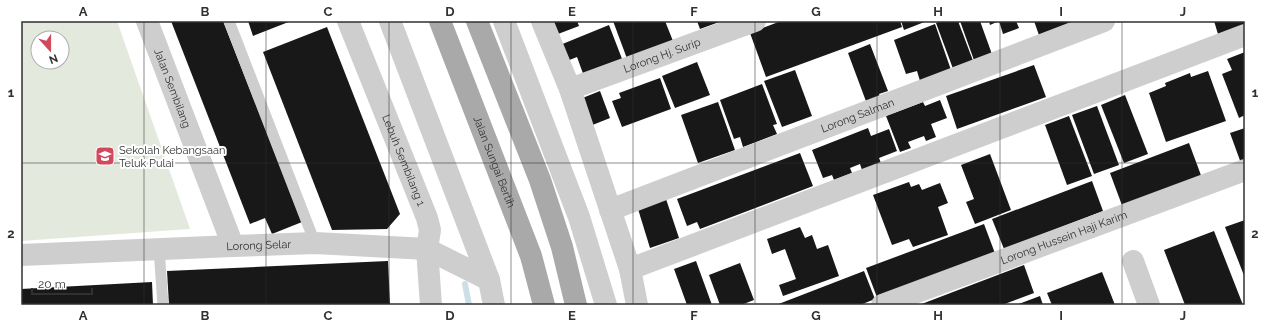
<svg xmlns="http://www.w3.org/2000/svg" width="1266" height="326" viewBox="0 0 1266 326" font-family="Raleway,sans-serif">
  <rect width="100%" height="100%" fill="#fff"/>
  <!-- green -->
  <path fill="#e4e9de" fill-rule="evenodd" d="M21 21H117L190 229 21 241ZM38 38H62V62H38Z"/>
  <g fill="none" stroke-linecap="round" stroke-linejoin="round">
    <!-- stream -->
    <path stroke="#ccdfe7" stroke-width="6" d="M465 284 469 305"/>
  </g>
  <!-- building -->
  <g fill="#181818">
    <path d="M171 21H223L302 222 272 234 265 218 250 224Z"/>
    <path d="M248 21H291L253 36Z"/>
    <path d="M553 21H577L579 26 558 34Z"/>
    <path d="M613 21H665L675 46 629 64Z"/>
    <path d="M697 21H722L700 29Z"/>
    <path d="M781 21H900L902 27 766 77 750 33Z"/>
    <path d="M901 21H927L904 30Z"/>
    <path d="M941 21H958L975 66 955 74 936 23Z"/>
    <path d="M960 21H980L993 57 975 63Z"/>
    <path d="M989 21H1016L1019 28 1003 34 999 21 990 25Z"/>
    <path d="M1034 21H1077L1040 38Z"/>
    <path d="M1214 21H1245V24L1218 34Z"/>
    <path d="M935 24 951 70 920 81 917 71 906 74 894 40Z"/>
    <path d="M609 25 624 64 585 79 577 57 567 61 560 45Z"/>
    <path d="M327 27 400 214 387 229 332 230 263 52Z"/>
    <path d="M870 44 888 91 879 94 881 99 867 104 848 53Z"/>
    <path d="M1245 52V115L1239 118 1222 74 1232 70 1227 59Z"/>
    <path d="M697 62 710 95 675 108 662 76Z"/>
    <path d="M1034 65 1046 97 957 129 946 96Z"/>
    <path d="M795 70 812 116 782 127 764 81Z"/>
    <path d="M1208 71 1226 121 1166 142 1149 93 1166 86 1165 83 1190 73 1191 77Z"/>
    <path d="M660 78 671 109 622 127 612 101 621 98 619 93Z"/>
    <path d="M762 84 777 124 773 125 777 134 743 147 740 137 734 139 720 100Z"/>
    <path d="M600 91 610 118 590 126 580 99Z"/>
    <path d="M1125 95 1148 154 1124 163 1101 105Z"/>
    <path d="M940 100 947 118 931 124 936 137 926 141 924 136 908 142 911 148 900 152 886 116 923 102 925 106Z"/>
    <path d="M718 102 735 150 698 163 681 115Z"/>
    <path d="M1097 106 1119 165 1094 174 1072 115Z"/>
    <path d="M1069 116 1092 176 1067 185 1045 125Z"/>
    <path d="M868 128 871 136 889 129 897 151 879 158 881 163 862 170 860 164 850 168 852 173 834 180 832 175 823 178 812 150Z"/>
    <path d="M1245 128V165L1242 166 1230 133Z"/>
    <path d="M1189 143 1202 178 1123 208 1110 173Z"/>
    <path d="M800 153 813 186 700 229 697 222 687 226 677 199Z"/>
    <path d="M990 154 1011 210 975 224 966 202 974 199 961 165Z"/>
    <path d="M1092 181 1103 211 1004 249 992 219Z"/>
    <path d="M909 182 911 187 919 184 922 190 940 183 948 203 938 207 948 235 913 247 909 239 892 245 873 195Z"/>
    <path d="M666 199 679 238 650 248 638 209Z"/>
    <path d="M1245 220V278L1225 227Z"/>
    <path d="M984 224 996 256 878 300 866 268Z"/>
    <path d="M800 227 805 238 812 235 817 249 828 245 839 276 783 296 779 285 796 279 785 249 772 254 767 239Z"/>
    <path d="M1214 231 1243 305H1185L1164 250Z"/>
    <path d="M388 261 390 305H169L167 271Z"/>
    <path d="M696 261 712 305H687L674 269Z"/>
    <path d="M740 263 754 300 741 305H720L709 275Z"/>
    <path d="M1024 265 1034 293 1002 305H919Z"/>
    <path d="M864 271 875 299 860 305H776Z"/>
    <path d="M1102 272 1115 305H1052L1047 293Z"/>
    <path d="M152 282 153 305H21V289Z"/>
    <path d="M1040 296 1043 305H1016Z"/>
  </g>
  <g fill="none" stroke-linecap="round" stroke-linejoin="round">
    <!-- service -->
    <g stroke="#cecece" stroke-width="11">
      <path d="M229 21 315 243"/>
      <path d="M159 249 163 305"/>
    </g>
    <!-- minor -->
    <g stroke="#cecece" stroke-width="22">
      <path id="s1" d="M147 21 233 246"/>
      <path id="s2" d="M348 21 427 218 430 230 427 249 431 305"/>
      <path d="M390 21 489 280 494 305"/>
      <path d="M504 21 579 217 606 305"/>
      <path d="M542 21 570 89 630 269 637 305"/>
      <path id="s3" d="M570 89 755 21"/>
      <path id="s4" d="M610 210 1104 21"/>
      <path id="s5" d="M21 255 233 246 315 243 427 249 489 280"/>
      <path d="M1133 261 1149 305"/>
      <path d="M630 269 1245 35"/>
      <path id="s6" d="M882 305 1245 170"/>
    </g>
    <!-- primary -->
    <g stroke="#a9a9a9" stroke-width="22">
      <path id="s7" d="M440 21 531 256 544 305"/>
      <path d="M477 21 540 180 562 247 576 305"/>
    </g>
  </g>
  <!-- grid -->
  <path fill="none" stroke="#313131" stroke-width="1" stroke-opacity="0.55" d="M144 21V305M266 21V305M389 21V305M511 21V305M633 21V305M755 21V305M877 21V305M1000 21V305M1122 21V305M21 163H1245"/>
  <!-- icons -->
  <defs>
    <symbol id="school-square" viewBox="-11 -11 22 22"><rect x="-9" y="-9" width="18" height="18" rx="4" fill="#d2485d" stroke="#fff"/><path d="M0-5L7-2L0 1L-7-2ZM-4 1L0 2.5L4 1V4Q0 6-4 4Z" fill="#fff"/></symbol>
  </defs>
  <g fill-rule="evenodd">
    <use href="#school-square" x="94" y="145" width="22" height="22"/>
  </g>
  <g text-anchor="middle" dominant-baseline="central" stroke-width="4" stroke-linejoin="round" paint-order="stroke">
    <!-- street labels -->
    <g font-size="11" fill="#313131" stroke="#fff">
      <text stroke="none"><textPath href="#s3" startOffset="98">Lorong Hj. Surip</textPath></text>
      <text stroke="none"><textPath href="#s1" startOffset="72">Jalan Sembilang</textPath></text>
      <text stroke="none"><textPath href="#s4" startOffset="265">Lorong Salman</textPath></text>
      <text stroke="none"><textPath href="#s2" startOffset="150">Lebuh Sembilang 1</textPath></text>
      <text stroke="none"><textPath href="#s7" startOffset="151">Jalan Sungai Bertih</textPath></text>
      <text stroke="none"><textPath href="#s6" startOffset="194">Lorong Hussein Haji Karim</textPath></text>
      <text stroke="none"><textPath href="#s5" startOffset="238">Lorong Selar</textPath></text>
    </g>
    <!-- poi labels -->
    <g font-size="11" fill="#313131" stroke="#fff" text-anchor="start">
      <text x="119" y="150">Sekolah Kebangsaan<tspan x="119" dy="13">Teluk Pulai</tspan></text>
    </g>
  </g>
  <!-- border -->
  <rect width="1266" height="326" fill="none" stroke="#ffffff" stroke-width="44"/>
  <!-- north arrow -->
  <g transform="translate(50 50) rotate(159)"><circle r="19" fill="#ffffff" stroke="#adadad"/>
  <path d="M0-3L7 15L0 10L-7 15Z" fill="#d2485d"/>
  <text y="-6" font-size="11" font-weight="bold" text-anchor="middle" fill="#313131">N</text>
  </g>
  <!-- scale -->
  <path d="M32 288v6h60v-6" fill="none" stroke="#313131" stroke-width="2"/>
  <text x="38" y="288" font-size="12" fill="#313131" stroke="#ffffff" stroke-width="3" paint-order="stroke">20 m</text>
  <rect x="22" y="22" width="1222" height="282" fill="none" stroke="#313131" stroke-width="1.5"/>
  <g font-size="13" text-anchor="middle" font-weight="bold" fill="#313131">
    <text x="83" y="16">A</text>
    <text x="205" y="16">B</text>
    <text x="328" y="16">C</text>
    <text x="450" y="16">D</text>
    <text x="572" y="16">E</text>
    <text x="694" y="16">F</text>
    <text x="816" y="16">G</text>
    <text x="938" y="16">H</text>
    <text x="1061" y="16">I</text>
    <text x="1183" y="16">J</text>
    <text x="11" y="97">1</text>
    <text x="1255" y="97">1</text>
    <text x="11" y="238">2</text>
    <text x="1255" y="238">2</text>
    <text x="83" y="320">A</text>
    <text x="205" y="320">B</text>
    <text x="328" y="320">C</text>
    <text x="450" y="320">D</text>
    <text x="572" y="320">E</text>
    <text x="694" y="320">F</text>
    <text x="816" y="320">G</text>
    <text x="938" y="320">H</text>
    <text x="1061" y="320">I</text>
    <text x="1183" y="320">J</text>
  </g>
</svg>
